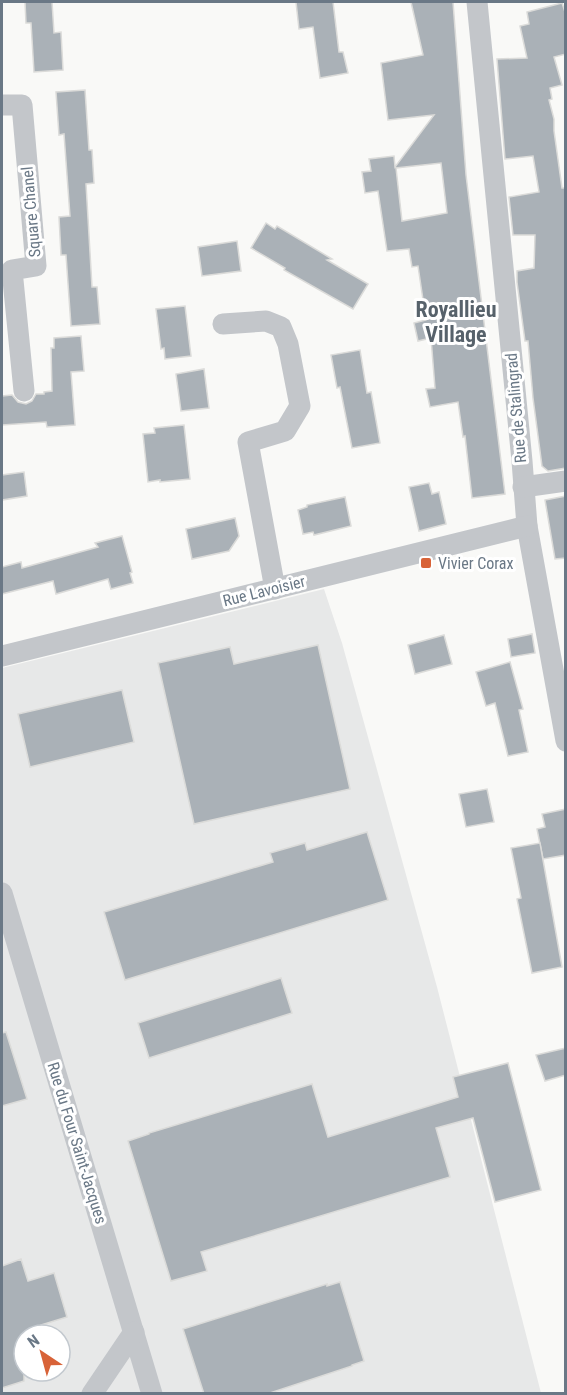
<svg xmlns="http://www.w3.org/2000/svg" width="567" height="1395" viewBox="0 0 567 1395" font-family="'Roboto Condensed',sans-serif">
  <rect width="100%" height="100%" fill="#f9f9f7"/>
  <!-- built -->
  <path fill="#e7e8e8" fill-rule="evenodd" d="M324 589 342 643 437 987 541 1393H2V668ZM24 1335H60V1371H24Z"/>
  <!-- building -->
  <g fill="#aab1b7" stroke="#dbdbd9" stroke-width="1.5" fill-rule="evenodd">
    <path d="M25 2H52L54 33 61 32 63 70 34 72 31 23H26Z"/>
    <path d="M296 2H333L339 52H343L348 73 320 78 313 27 299 29Z"/>
    <path d="M411 2H453L466 175 505 494 472 498 465 436 463 437 458 402 430 407 426 389 435 388 431 338 418 341 414 323 426 320 418 266 412 267 409 249 387 251 378 191 365 193 362 172 371 171 369 159 394 156 395 167 434 115 388 120 381 63 423 55ZM441 163 447 213 402 221 396 168Z"/>
    <path d="M562 3 566 15V54L554 57 562 85 550 88 552 99 549 100 554 119V131L562 188H566V468L548 471 542 466 533 398 528 341H525L517 282V271L534 268 535 235H513L509 197 539 192 533 156 505 159 497 59 527 58 520 26 529 24 527 12Z"/>
    <path d="M85 90 89 150H92L94 183 86 184 92 287H97L100 324 71 326 66 255H61L59 217 70 216 64 134 59 135 56 92Z"/>
    <path d="M266 223 275 229 277 226 332 259 327 260 368 284 353 309 284 270 285 268 251 248Z"/>
    <path d="M237 241 241 271 202 276 198 247Z"/>
    <path d="M185 306 191 356 165 359 164 348 161 349 156 309Z"/>
    <path d="M81 336 84 371 71 372 75 425 47 427 46 422 2 425V396L12 395 18 402 26 404 32 401 36 394H44V392L52 391 51 348H54V338Z"/>
    <path d="M360 350 367 393 371 392 380 443 352 448 340 387 337 388 331 355Z"/>
    <path d="M204 369 209 408 181 411 176 374Z"/>
    <path d="M184 425 190 479 160 482V480L148 482 143 434 155 433 154 428Z"/>
    <path d="M24 472 27 496 2 500V475Z"/>
    <path d="M429 483 432 494 439 492 446 524 419 531 409 487Z"/>
    <path d="M566 496V558L555 559 545 500Z"/>
    <path d="M345 497 351 526 314 535 313 532 303 534 298 510 307 507V505Z"/>
    <path d="M235 518 239 536 229 551 192 559 186 529Z"/>
    <path d="M122 536 132 572 130 573 133 583 111 589 108 579 56 594 53 581 2 594V567L21 562 22 568 98 547 95 543Z"/>
    <path d="M532 634 535 653 511 657 508 639Z"/>
    <path d="M444 635 452 664 415 674 408 645Z"/>
    <path d="M318 645 350 789 194 824 158 663 230 647 234 664Z"/>
    <path d="M510 662 523 709 519 710 528 752 508 756 495 703 486 706 476 672Z"/>
    <path d="M122 690 134 742 30 767 18 714Z"/>
    <path d="M487 789 494 822 466 827 459 794Z"/>
    <path d="M566 809V855L543 859 537 829 545 827 542 814Z"/>
    <path d="M367 832 388 900 125 980 104 912 273 862 270 853 305 843 307 850Z"/>
    <path d="M540 843 562 967 532 973 517 899 521 898 511 848Z"/>
    <path d="M281 978 292 1013 149 1058 138 1023Z"/>
    <path d="M6 1032 27 1099 2 1106V1033Z"/>
    <path d="M566 1048V1075L545 1081 536 1055Z"/>
    <path d="M508 1063 541 1190 495 1202 473 1118 436 1128 450 1177 201 1252 207 1271 171 1281 128 1141 149 1134V1133L312 1084 328 1137 458 1097 453 1077Z"/>
    <path d="M21 1259 28 1281 54 1273 67 1317 41 1325 44 1335H24V1381L2 1388V1266Z"/>
    <path d="M340 1282 364 1361 352 1365V1366L267 1394H204L183 1329 327 1284V1286Z"/>
  </g>
  <g fill="none" stroke-linecap="round" stroke-linejoin="round">
    <!-- minor -->
    <g stroke="#c3c6ca" stroke-width="21">
      <path d="M477 2 522 461 527 526 566 741"/>
      <path d="M2 105H22L36 266 12 270 24 391"/>
      <path d="M223 324 266 321 281 327 288 344 300 406 285 431 248 442 275 589"/>
      <path d="M523 487 566 481"/>
      <path d="M2 656 527 526"/>
      <path d="M2 893 152 1394"/>
      <path d="M92 1394 134 1332"/>
    </g>
  </g>
  <!-- markers -->
  <rect fill="#d86338" stroke="#fff" stroke-width="2" x="420" y="557" width="12" height="12" rx="3"/>
  <g text-anchor="middle" dominant-baseline="central" stroke-width="6" stroke-linejoin="round" paint-order="stroke">
    <!-- street labels -->
    <g font-size="16" fill="#6a7886" stroke="#fff">
      <text transform="translate(31 212) rotate(-95)">Square Chanel</text>
      <text transform="translate(516 408) rotate(-95)">Rue de Stalingrad</text>
      <text transform="translate(264 591) rotate(-14)">Rue Lavoisier</text>
      <text transform="translate(77 1143) rotate(73)">Rue du Four Saint-Jacques</text>
    </g>
    <!-- poi labels -->
    <g font-size="16" fill="#6a7886" stroke="#fff" text-anchor="start">
      <text x="438" y="563">Vivier Corax</text>
    </g>
    <!-- district labels -->
    <g font-size="22" font-weight="bold" fill="#57626b" stroke="#fff">
      <text x="456" y="309">Royallieu<tspan x="456" dy="25">Village</tspan></text>
    </g>
  </g>
  <!-- border -->
  <rect width="567" height="1395" fill="none" stroke="#6a7886" stroke-width="6"/>
  <!-- north arrow -->
  <g transform="translate(42 1353) rotate(324)"><circle r="28" fill="#ffffff" stroke="#c3c9cf" stroke-width="1.5"/>
  <path d="M0-4.5L10 22L0 15L-10 22Z" fill="#d86338"/>
  <text y="-9" font-size="16" font-weight="bold" text-anchor="middle" fill="#6a7886">N</text>
  </g>
</svg>
